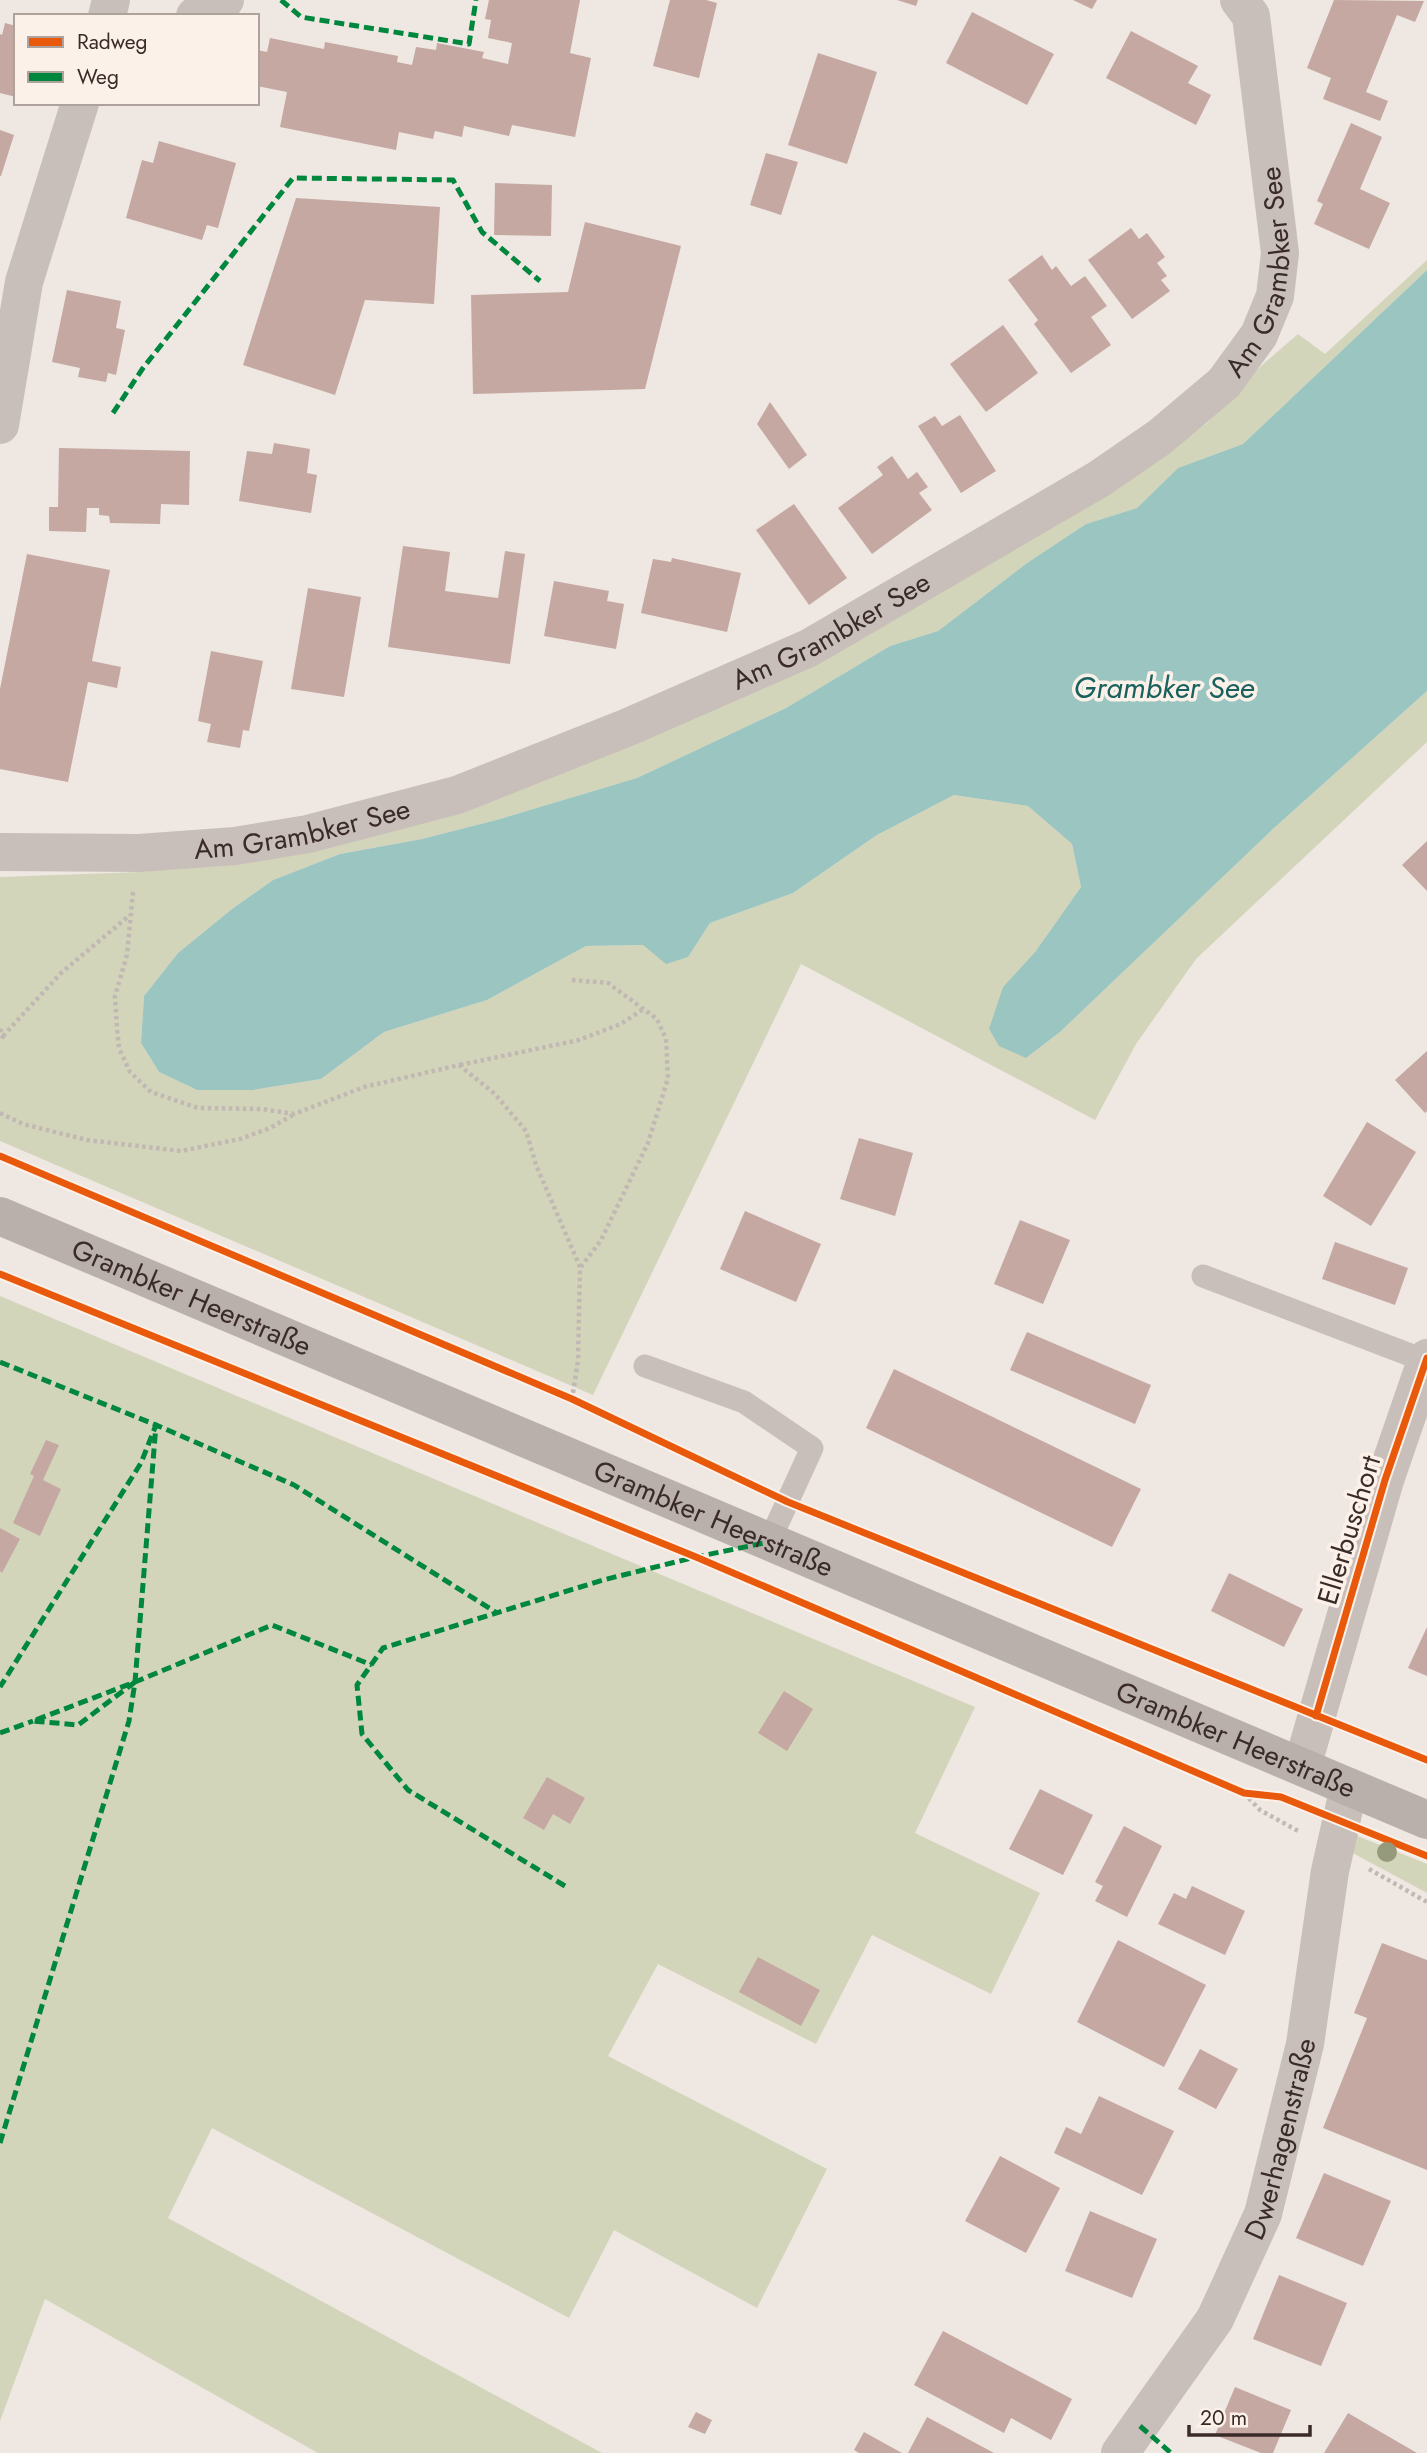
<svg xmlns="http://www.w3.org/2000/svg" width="1427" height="2453" viewBox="0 0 1427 2453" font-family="Jost,sans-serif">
  <rect width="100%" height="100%" fill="#efe7e2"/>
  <!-- green -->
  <g fill="#d3d5ba">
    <path d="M1427 260V270L1243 444 1178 468 1137 508 1086 524 1027 563 938 631 890 646 786 708 637 778 500 819 422 839 340 854 273 880 232 909 178 953 144 996 141 1043 159 1072 197 1090H253L321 1079 384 1032 487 1000 586 946 643 945 666 963 688 957 710 923 793 893 877 835 954 795 1028 806 1072 844 1081 887 1035 952 1003 987 1026 1058 1060 1032 1274 828 1427 691V742L1196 959 1136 1044 1095 1120 801 964 593 1395 0 1141V877L141 872 422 819 1120 487 1208 422 1261 366 1298 334 1325 354Z"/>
    <path d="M0 1296 975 1707 915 1833 1040 1893 991 1994 872 1935 816 2044 658 1964 608 2056 827 2169 757 2308 614 2230 569 2318 212 2128 168 2218 602 2453H318L45 2299 0 2421Z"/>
    <path d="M1355 1835 1427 1864V1893L1347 1850Z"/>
  </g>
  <!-- water -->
  <path fill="#9bc5c0" d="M1427 270V691L1274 828 1060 1032 1026 1058 999 1046 989 1029 1003 987 1035 952 1081 887 1072 844 1028 806 954 795 877 835 793 893 710 923 688 957 666 964 643 945 586 946 487 1000 384 1032 321 1079 253 1090H197L159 1072 141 1043 144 996 178 953 232 909 273 880 340 854 422 839 500 819 637 778 786 708 890 646 938 631 1027 563 1086 524 1137 508 1178 468 1243 444Z"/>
  <!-- building -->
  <g fill="#c5a8a2">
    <path d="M489 0H580L570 53 591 58 575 137 512 125 509 136 464 126 462 137 435 131 433 139 399 132 396 150 280 127 287 92 257 86V50L267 52 270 38 324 49 325 42 398 56 397 62 412 65 416 47 436 50 437 43 484 52 482 58 508 64 512 43 488 38 491 20 485 19Z"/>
    <path d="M670 0H706L717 3 699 78 653 66Z"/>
    <path d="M897 0H918L916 6Z"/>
    <path d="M1073 0H1097L1092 9Z"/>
    <path d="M1334 0 1424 1 1415 22 1397 15 1366 92 1388 101 1380 121 1323 99 1331 78 1307 68Z"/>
    <path d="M972 12 1054 54 1027 105 946 63Z"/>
    <path d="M5 23 16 26V97L0 93V34L2 35Z"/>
    <path d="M1131 31 1198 66 1188 83 1211 95 1196 125 1106 78Z"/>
    <path d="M818 53 877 72 847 164 788 145Z"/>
    <path d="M1351 123 1382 137 1360 189 1390 203 1369 249 1314 224 1323 204 1317 201Z"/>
    <path d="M0 130 14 135 1 176H0Z"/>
    <path d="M159 141 236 163 218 228 207 225 202 240 126 218 142 160 153 163Z"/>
    <path d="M766 153 798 162 781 215 750 205Z"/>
    <path d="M495 183 552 185 551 236 494 235Z"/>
    <path d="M296 198 440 207 434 304 365 300 335 395 243 365Z"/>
    <path d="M585 222 681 246 645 389 473 394 471 295 568 292Z"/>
    <path d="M1131 228 1139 239 1147 233 1165 257 1157 263 1167 276 1161 280 1170 291 1132 319 1088 260Z"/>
    <path d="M1042 255 1052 270 1056 266 1071 286 1085 276 1107 306 1091 317 1111 345 1071 373 1034 324 1038 320 1008 280Z"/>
    <path d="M67 290 121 301 116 328 125 330 116 375 108 373 106 382 78 377 80 368 52 362Z"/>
    <path d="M1003 325 1038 373 986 412 950 364Z"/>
    <path d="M770 402 807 455 789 469 757 424Z"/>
    <path d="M960 415 996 471 961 493 918 426 935 416 942 426Z"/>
    <path d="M274 443 310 449 307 473 317 475 311 513 239 501 247 451 272 454Z"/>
    <path d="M59 448 190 451 189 505 161 504 160 524 110 523 109 516 99 515V508H87L86 532 49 531V507H58Z"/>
    <path d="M892 456 908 479 917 472 928 487 919 493 932 510 872 554 838 508 883 475 877 467Z"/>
    <path d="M794 504 847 578 809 605 756 530Z"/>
    <path d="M403 546 450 552 445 591 498 598 505 551 525 554 510 664 388 647Z"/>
    <path d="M27 554 110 570 92 661 121 667 117 688 88 682 68 782 0 769V689Z"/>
    <path d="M672 558 741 573 727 632 641 613 653 559 671 562Z"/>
    <path d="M554 581 609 591 607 601 624 604 616 649 544 636Z"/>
    <path d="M308 588 361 597 344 697 291 689Z"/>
    <path d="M211 651 263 661 249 731 243 730 240 748 207 742 211 724 198 721Z"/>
    <path d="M1427 841V891L1402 865Z"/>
    <path d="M1427 1051V1111L1425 1113 1395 1080Z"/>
    <path d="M1367 1122 1416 1152 1371 1226 1323 1196Z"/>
    <path d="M859 1138 913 1153 895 1216 840 1199Z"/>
    <path d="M745 1211 821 1244 796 1302 720 1269Z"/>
    <path d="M1020 1220 1070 1240 1043 1304 994 1284Z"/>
    <path d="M1335 1242 1408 1268 1395 1305 1322 1279Z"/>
    <path d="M1027 1332 1151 1385 1135 1424 1010 1370Z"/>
    <path d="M894 1369 1141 1489 1112 1547 866 1428Z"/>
    <path d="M46 1440 59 1445 43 1480 61 1489 40 1536 13 1523 34 1476 30 1474Z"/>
    <path d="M0 1528 20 1539 2 1573 0 1571Z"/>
    <path d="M1229 1573 1303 1609 1284 1647 1211 1611Z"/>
    <path d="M1427 1627V1676L1408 1668Z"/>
    <path d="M784 1691 813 1709 787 1751 758 1733Z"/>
    <path d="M547 1777 585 1798 570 1824 553 1814 544 1830 523 1818Z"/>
    <path d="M1040 1789 1093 1815 1063 1875 1009 1849Z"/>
    <path d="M1124 1826 1162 1846 1127 1917 1095 1901 1103 1886 1095 1882Z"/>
    <path d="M1192 1886 1245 1911 1225 1955 1158 1924 1174 1893 1186 1899Z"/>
    <path d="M1118 1940 1206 1985 1164 2067 1077 2022Z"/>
    <path d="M1382 1943 1427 1960V2170L1323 2128 1367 2018 1354 2013Z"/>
    <path d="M758 1957 820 1990 801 2026 739 1992Z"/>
    <path d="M1200 2049 1238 2069 1216 2109 1178 2089Z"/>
    <path d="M1099 2096 1174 2131 1142 2195 1054 2153 1066 2127 1081 2134Z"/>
    <path d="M1000 2156 1060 2188 1026 2253 965 2221Z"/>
    <path d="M1324 2173 1391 2201 1363 2266 1296 2238Z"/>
    <path d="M1090 2211 1157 2239 1132 2298 1065 2271Z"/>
    <path d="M1279 2275 1347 2303 1321 2366 1253 2339Z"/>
    <path d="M943 2331 1072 2399 1051 2440 1011 2418 1004 2433 914 2385Z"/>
    <path d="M1235 2387 1291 2410 1273 2453H1261L1215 2435Z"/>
    <path d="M696 2412 712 2420 705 2434 688 2427Z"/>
    <path d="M1348 2413 1379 2431 1417 2453H1324Z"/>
    <path d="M927 2417 994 2453H908Z"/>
    <path d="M864 2432 902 2453H859L854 2450Z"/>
  </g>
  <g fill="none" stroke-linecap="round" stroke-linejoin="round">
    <!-- path -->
    <g stroke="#c1b8b3" stroke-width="4.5" stroke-dasharray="3.5 3.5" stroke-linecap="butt">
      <path d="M133 892 127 955 115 996 117 1029 119 1048 130 1072 151 1092 198 1108 262 1109 294 1114 364 1087 459 1065 495 1094 526 1131 536 1165 580 1267 578 1361 572 1399"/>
      <path d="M572 980 608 983 657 1019 666 1039 668 1078 648 1143 601 1240 581 1267"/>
      <path d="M0 1029 3 1036 0 1042"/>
      <path d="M3 1036 61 973 129 916"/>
      <path d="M460 1065 579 1040 621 1024 643 1009"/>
      <path d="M0 1113 23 1124 87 1140 181 1151 240 1139 270 1128 293 1115"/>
      <path d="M1244 1793 1260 1810 1300 1832"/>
      <path d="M1369 1869 1427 1902"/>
    </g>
    <!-- service -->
    <g stroke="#c9bfba" stroke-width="23">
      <path d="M1203 1276 1426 1361"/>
      <path d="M645 1366 744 1402 812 1448 769 1542"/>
    </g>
    <!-- minor -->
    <g stroke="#c9bfba" stroke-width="38">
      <path d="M107 16 111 0"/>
      <path d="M195 16 225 0"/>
      <path d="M0 425 24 282 80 103"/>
      <path id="s1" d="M0 852 139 853 235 846 308 834 457 795 626 728 809 648 1099 479 1160 437 1224 383 1259 335 1275 296 1280 253 1251 16 1239 0"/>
      <path d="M1302 1767 1385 1480 1427 1358"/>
      <path id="s2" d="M1120 2453 1215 2319 1263 2214 1305 2044 1330 1871 1349 1787"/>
    </g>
    <!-- secondary -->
    <path stroke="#b9afab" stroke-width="38" id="s3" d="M0 1216 1427 1820"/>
    <!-- quiet -->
    <g stroke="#00873e" stroke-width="5" stroke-dasharray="10 5" stroke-linecap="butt">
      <path d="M281 0 301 17 469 44 476 0"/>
      <path d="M113 413 143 368 293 178 453 180 482 232 540 281"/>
      <path d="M0 1362 156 1425 141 1463 0 1687"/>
      <path d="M135 1682 78 1725 33 1721 135 1682 272 1625 372 1665"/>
      <path d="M0 1733 33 1721"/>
      <path d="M565 1886 408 1790 362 1734 357 1685 383 1648 603 1580 696 1557 769 1542"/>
      <path d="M0 2143 129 1721 135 1682 156 1425 294 1485 497 1613"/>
      <path d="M1140 2426 1171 2453"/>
    </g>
    <defs>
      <g id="cycleway">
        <path d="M0 1156 572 1399 788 1502 1427 1760"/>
        <path d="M0 1274 696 1557 1244 1793 1281 1797 1427 1856"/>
        <path d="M1316 1716 1385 1480 1427 1358"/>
      </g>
    </defs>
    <!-- cycleway casing -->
    <use href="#cycleway" stroke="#fcf1e9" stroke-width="11"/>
    <!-- cycleway -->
    <use href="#cycleway" stroke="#e8590c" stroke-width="7"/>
  </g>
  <!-- trees -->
  <circle fill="#969a7c" cx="1387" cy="1852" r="10"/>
  <g text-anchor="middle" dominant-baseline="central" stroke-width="7" stroke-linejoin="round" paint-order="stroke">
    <!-- street labels -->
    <g font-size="28" fill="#3a2b28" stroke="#fcf1e9">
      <text stroke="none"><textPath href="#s1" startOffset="1460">Am Grambker See</textPath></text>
      <text stroke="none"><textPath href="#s1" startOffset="872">Am Grambker See</textPath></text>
      <text stroke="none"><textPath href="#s1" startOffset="304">Am Grambker See</textPath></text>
      <text stroke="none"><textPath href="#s3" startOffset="208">Grambker Heerstraße</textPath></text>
      <text stroke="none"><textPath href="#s3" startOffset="775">Grambker Heerstraße</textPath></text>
      <text transform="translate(1349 1530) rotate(-73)">Ellerbuschort</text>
      <text stroke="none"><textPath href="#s3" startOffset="1342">Grambker Heerstraße</textPath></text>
      <text stroke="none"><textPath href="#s2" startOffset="357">Dwerhagenstraße</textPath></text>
    </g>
    <!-- water labels -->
    <g font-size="30" font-style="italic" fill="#18615e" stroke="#fcf1e9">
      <text x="1164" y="687">Grambker See</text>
    </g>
  </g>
  <!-- legend -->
  <rect x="14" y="14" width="245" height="91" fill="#fcf1e9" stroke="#aea29c" stroke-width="2"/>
  <rect x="28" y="37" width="35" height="10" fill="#e8590c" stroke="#aea29c" stroke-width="2"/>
  <text x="77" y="49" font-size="21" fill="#3a2b28">Radweg</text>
  <rect x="28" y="72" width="35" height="10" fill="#00873e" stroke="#aea29c" stroke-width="2"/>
  <text x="77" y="84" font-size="21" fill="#3a2b28">Weg</text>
  <!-- scale -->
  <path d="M1189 2425v10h121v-10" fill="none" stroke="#3a2b28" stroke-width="3.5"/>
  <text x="1200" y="2425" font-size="21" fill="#3a2b28" stroke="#fcf1e9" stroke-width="5" paint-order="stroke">20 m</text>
</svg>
